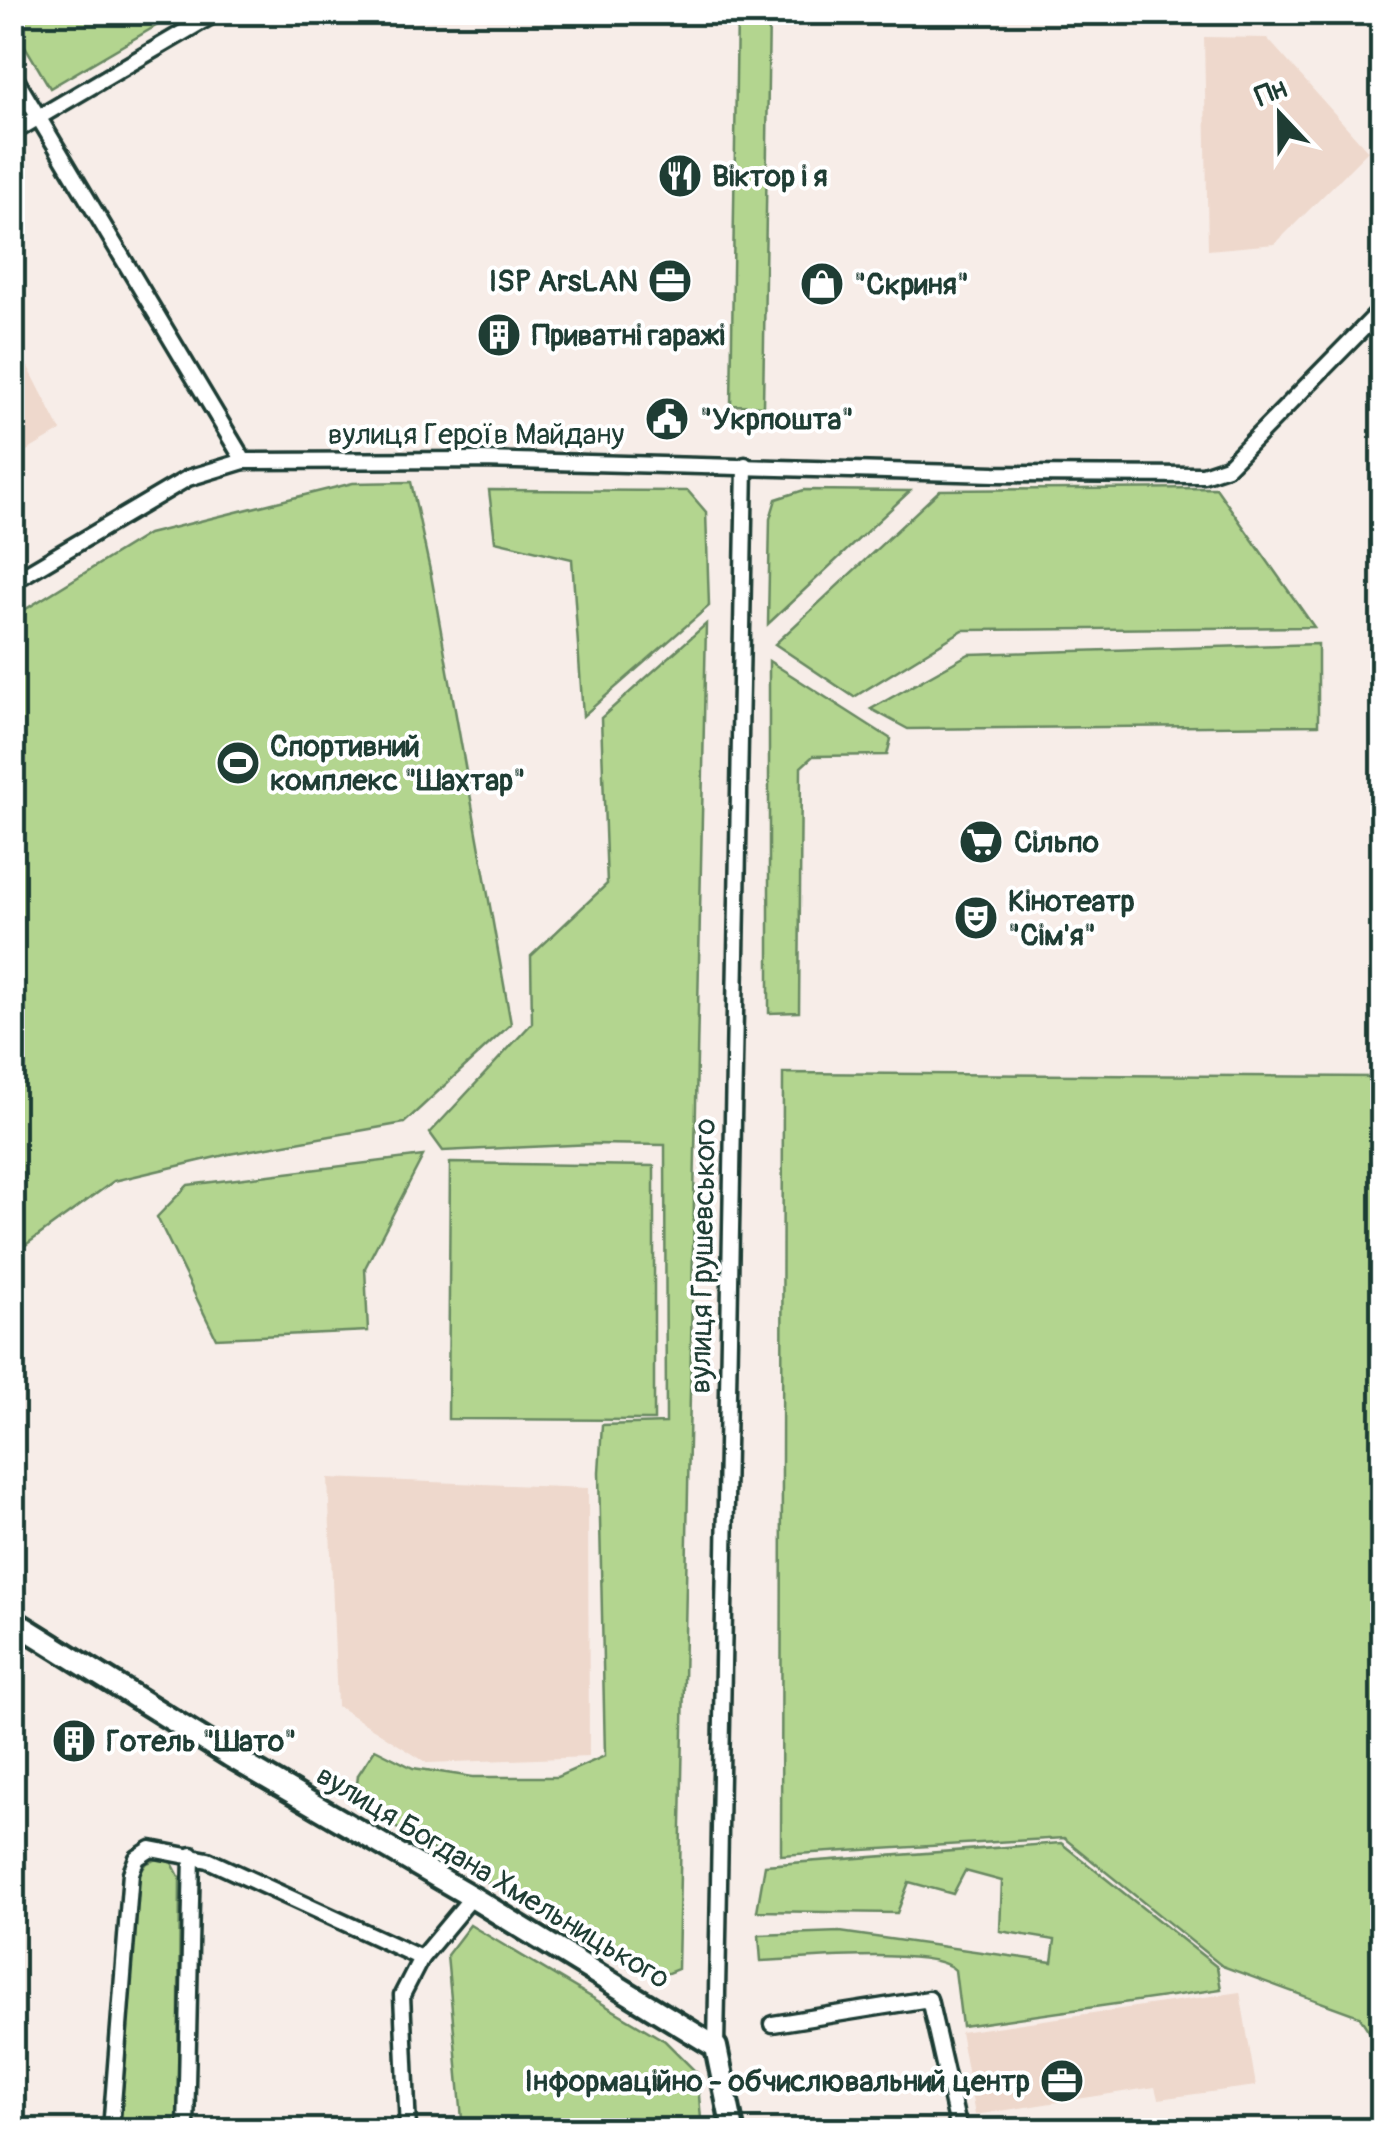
<svg xmlns="http://www.w3.org/2000/svg" width="1395" height="2143" viewBox="0 0 1395 2143" font-family="Pangolin,sans-serif">
  <rect width="100%" height="100%" fill="#f7ede8"/>
  <filter id="ink" filterUnits="userSpaceOnUse"><feTurbulence type="fractalNoise" baseFrequency=".01" numOctaves="2"/><feDisplacementMap in="SourceGraphic" scale="20" xChannelSelector="R" yChannelSelector="G"/><feConvolveMatrix kernelMatrix="1 2 1 2 8 2 1 2 1" color-interpolation-filters="sRGB"/></filter>
  <g filter="url(#ink)">
    <!-- built -->
    <g fill="#eed8cc">
      <path d="M1204 37 1267 38 1368 151 1275 244 1208 250Z"/>
      <path d="M13 337 61 431 13 459H12Z"/>
      <path d="M328 1478 588 1488 589 1757 427 1763 337 1706Z"/>
      <path d="M1240 1992 1256 2086 1158 2099 1155 2087 975 2115 960 2032Z"/>
    </g>
    <!-- green -->
    <g fill="#b3d58f" stroke="#698962" stroke-width="2.5">
      <path d="M13 12H178V13L50 88 13 26Z"/>
      <path d="M737 13H769L763 406 731 405Z"/>
      <path d="M411 482 431 575 511 1024 404 1123 229 1154 114 1181 13 1254V617L148 534 353 483Z"/>
      <path d="M1216 488 1314 627 963 630 854 697 775 644 940 490Z"/>
      <path d="M489 490 688 491 706 512 709 606 583 716 572 559 495 541Z"/>
      <path d="M804 490 910 491 768 624 770 519 776 499Z"/>
      <path d="M706 624 678 1969 658 1977 634 1970 355 1803 358 1775 375 1749 413 1768 473 1777H557L605 1756 599 1472 602 1425 666 1423 665 1145 593 1144 443 1151 430 1133 532 1023 531 956 607 884 601 718Z"/>
      <path d="M1318 644V725L908 729 871 709 969 654Z"/>
      <path d="M769 661 891 739 887 755 813 756 801 767 799 1012 769 1013Z"/>
      <path d="M1377 733H1382V2051L1359 2016 1222 1966 1064 1838 781 1855 783 1073 1377 1077Z"/>
      <path d="M423 1156 365 1268 368 1331 216 1338 157 1217 188 1185Z"/>
      <path d="M450 1163 654 1166V1420L448 1419Z"/>
      <path d="M1061 1843 1217 1967 1221 1989 962 2026 955 1970C935 1946 797 1960 761 1961L759 1935 840 1932 1052 1962 1055 1940 1000 1931 1002 1881 965 1871 953 1894 909 1882 897 1913 757 1911 765 1865Z"/>
      <path d="M160 1858 172 1863 180 1878 178 2130H117L137 1877 147 1863Z"/>
      <path d="M470 1925 665 2041 697 2073 701 2119 689 2130H463L447 1955Z"/>
    </g>
    <g fill="none" stroke-linecap="round" stroke-linejoin="round">
      <defs>
        <g id="minor">
          <path d="M12 73 244 461"/>
          <path d="M12 133 218 12"/>
          <path d="M12 582 188 478 244 461 480 460 995 474 1203 475 1227 467 1382 309"/>
          <path d="M773 2024 929 1999 959 2130"/>
          <path d="M716 2047 745 465"/>
          <path d="M111 2130 131 1873 137 1858 151 1849 208 1860 421 1958"/>
          <path d="M186 2130 192 1855"/>
          <path d="M408 2130 402 1995 421 1958 472 1897"/>
        </g>
        <path id="secondary" d="M12 1620 230 1756 472 1897 716 2047 733 2130"/>
      </defs>
      <!-- minor casing -->
      <use href="#minor" stroke="#1f3d34" stroke-width="21"/>
      <!-- secondary casing -->
      <use href="#secondary" stroke="#1f3d34" stroke-width="28"/>
      <!-- minor -->
      <use href="#minor" stroke="#fff" stroke-width="14"/>
      <!-- secondary -->
      <use href="#secondary" stroke="#fff" stroke-width="20"/>
    </g>
  </g>
  <!-- icons -->
  <defs>
    <symbol id="restaurant-disc" viewBox="-11 -11 22 22"><circle r="9.5" fill="#1f3d34" stroke="#fff"/><path d="M-5-6h1v4h1v-4h1v4h1v-4h1v5L-1.5 .5V6h-2V.5L-5-1ZM5-6V6H3V1.5H1.5Q1.5-4 5-6Z" fill="#fff"/></symbol>
    <symbol id="office-disc" viewBox="-11 -11 22 22"><circle r="9.5" fill="#1f3d34" stroke="#fff"/><path d="M-6-3h4V-5.5h4V-3h4V5H-6ZM-1-4.5V-3h2v-1.5ZM-6 0V1H6V0Z" fill="#fff"/></symbol>
    <symbol id="shop-disc" viewBox="-11 -11 22 22"><circle r="9.5" fill="#1f3d34" stroke="#fff"/><path d="M-5-2.5h2.3a2.7 3.5 0 0 1 5.4 0H5L5.5 6h-11ZM-1.5-2.5h3a1.5 2.3 0 0 0-3 0Z" fill="#fff"/></symbol>
    <symbol id="building-disc" viewBox="-11 -11 22 22"><circle r="9.5" fill="#1f3d34" stroke="#fff"/><path d="M-4-6H4V6H1V3H-1V6H-4ZM-2.5-4.3h1.7v1.8h-1.7ZM.8-4.3h1.7v1.8H.8ZM-2.5-1h1.7V.8h-1.7ZM.8-1h1.7V.8H.8Z" fill="#fff"/></symbol>
    <symbol id="civic-disc" viewBox="-11 -11 22 22"><circle r="9.5" fill="#1f3d34" stroke="#fff"/><path d="M-.6-6.5H3V-4.5H.6V-3L4-1V1h2V6H-6V1h2V-1L-.6-3ZM-1.2 2.5V6h2.4V2.5Z" fill="#fff"/></symbol>
    <symbol id="stadium-disc" viewBox="-11 -11 22 22"><circle r="9.5" fill="#1f3d34" stroke="#fff"/><path d="M0-5a6.5 5 0 1 0 0 10a6.5 5 0 1 0 0-10ZM-3.5-1.8h7v3.6h-7Z" fill="#fff"/></symbol>
    <symbol id="supermarket-disc" viewBox="-11 -11 22 22"><circle r="9.5" fill="#1f3d34" stroke="#fff"/><path d="M-6-5.5h2.5l.6 2H6L4.5 2H-2.5L-4.4-4H-6ZM-1.5 3.2a1.3 1.3 0 1 0 .1 0ZM3 3.2a1.3 1.3 0 1 0 .1 0Z" fill="#fff"/></symbol>
    <symbol id="theatre-disc" viewBox="-11 -11 22 22"><circle r="9.5" fill="#1f3d34" stroke="#fff"/><path d="M-5-5.5Q0-4 5-5.5V0Q5 5 0 6Q-5 5-5 0ZM-3.3-2.5H-1v1.5H-3.3ZM1-2.5H3.3v1.5H1ZM-2.8 1Q0 5.5 2.8 1Z" fill="#fff"/></symbol>
  </defs>
  <g fill-rule="evenodd">
    <use href="#restaurant-disc" x="655" y="151" width="50" height="50"/>
    <use href="#office-disc" x="645" y="256" width="50" height="50"/>
    <use href="#shop-disc" x="797" y="259" width="50" height="50"/>
    <use href="#building-disc" x="474" y="310" width="50" height="50"/>
    <use href="#civic-disc" x="642" y="394" width="50" height="50"/>
    <use href="#stadium-disc" x="213" y="738" width="50" height="50"/>
    <use href="#supermarket-disc" x="956" y="817" width="50" height="50"/>
    <use href="#theatre-disc" x="951" y="893" width="50" height="50"/>
    <use href="#building-disc" x="49" y="1716" width="50" height="50"/>
    <use href="#office-disc" x="1037" y="2056" width="50" height="50"/>
  </g>
  <g text-anchor="middle" dominant-baseline="central" stroke-width="8" stroke-linejoin="round" paint-order="stroke">
    <!-- poi labels -->
    <g font-size="30" font-weight="bold" fill="#1f3d34" stroke="#fff" text-anchor="start">
      <text x="712" y="176">Віктор і я</text>
      <text x="638" y="281" text-anchor="end">ISP ArsLAN</text>
      <text x="854" y="284">"Скриня"</text>
      <text x="532" y="335">Приватні гаражі</text>
      <text x="700" y="419">"Укрпошта"</text>
      <text x="270" y="746">Спортивний<tspan x="270" dy="34">комплекс "Шахтар"</tspan></text>
      <text x="1014" y="842">Сільпо</text>
      <text x="1008" y="901">Кінотеатр<tspan x="1008" dy="34">"Сім'я"</tspan></text>
      <text x="106" y="1741">Готель "Шато"</text>
      <text x="1030" y="2081" text-anchor="end">Інформаційно - обчислювальний центр</text>
    </g>
    <!-- street labels -->
    <g font-size="30" fill="#1f3d34" stroke="#fff">
      <text x="476" y="434">вулиця Героїв Майдану</text>
      <text transform="translate(703 1256) rotate(-89)">вулиця Грушевського</text>
      <text transform="translate(493 1877) rotate(31)">вулиця Богдана Хмельницького</text>
    </g>
  </g>
  <!-- margin -->
  <rect width="1395" height="2143" fill="none" stroke="#fff" stroke-width="50"/>
  <rect x="25" y="25" width="1345" height="2093" fill="none" stroke="#1f3d34" stroke-width="4" filter="url(#ink)"/>
  <!-- north arrow -->
  <g transform="translate(1280 115) rotate(338)" stroke="#ffffff" stroke-width="8" paint-order="stroke">
  <path d="M0-8L18 38L0 25L-18 38Z" fill="#1f3d34"/>
  <text y="-15" font-size="28" font-weight="bold" text-anchor="middle" fill="#1f3d34">Пн</text>
  </g>
</svg>
